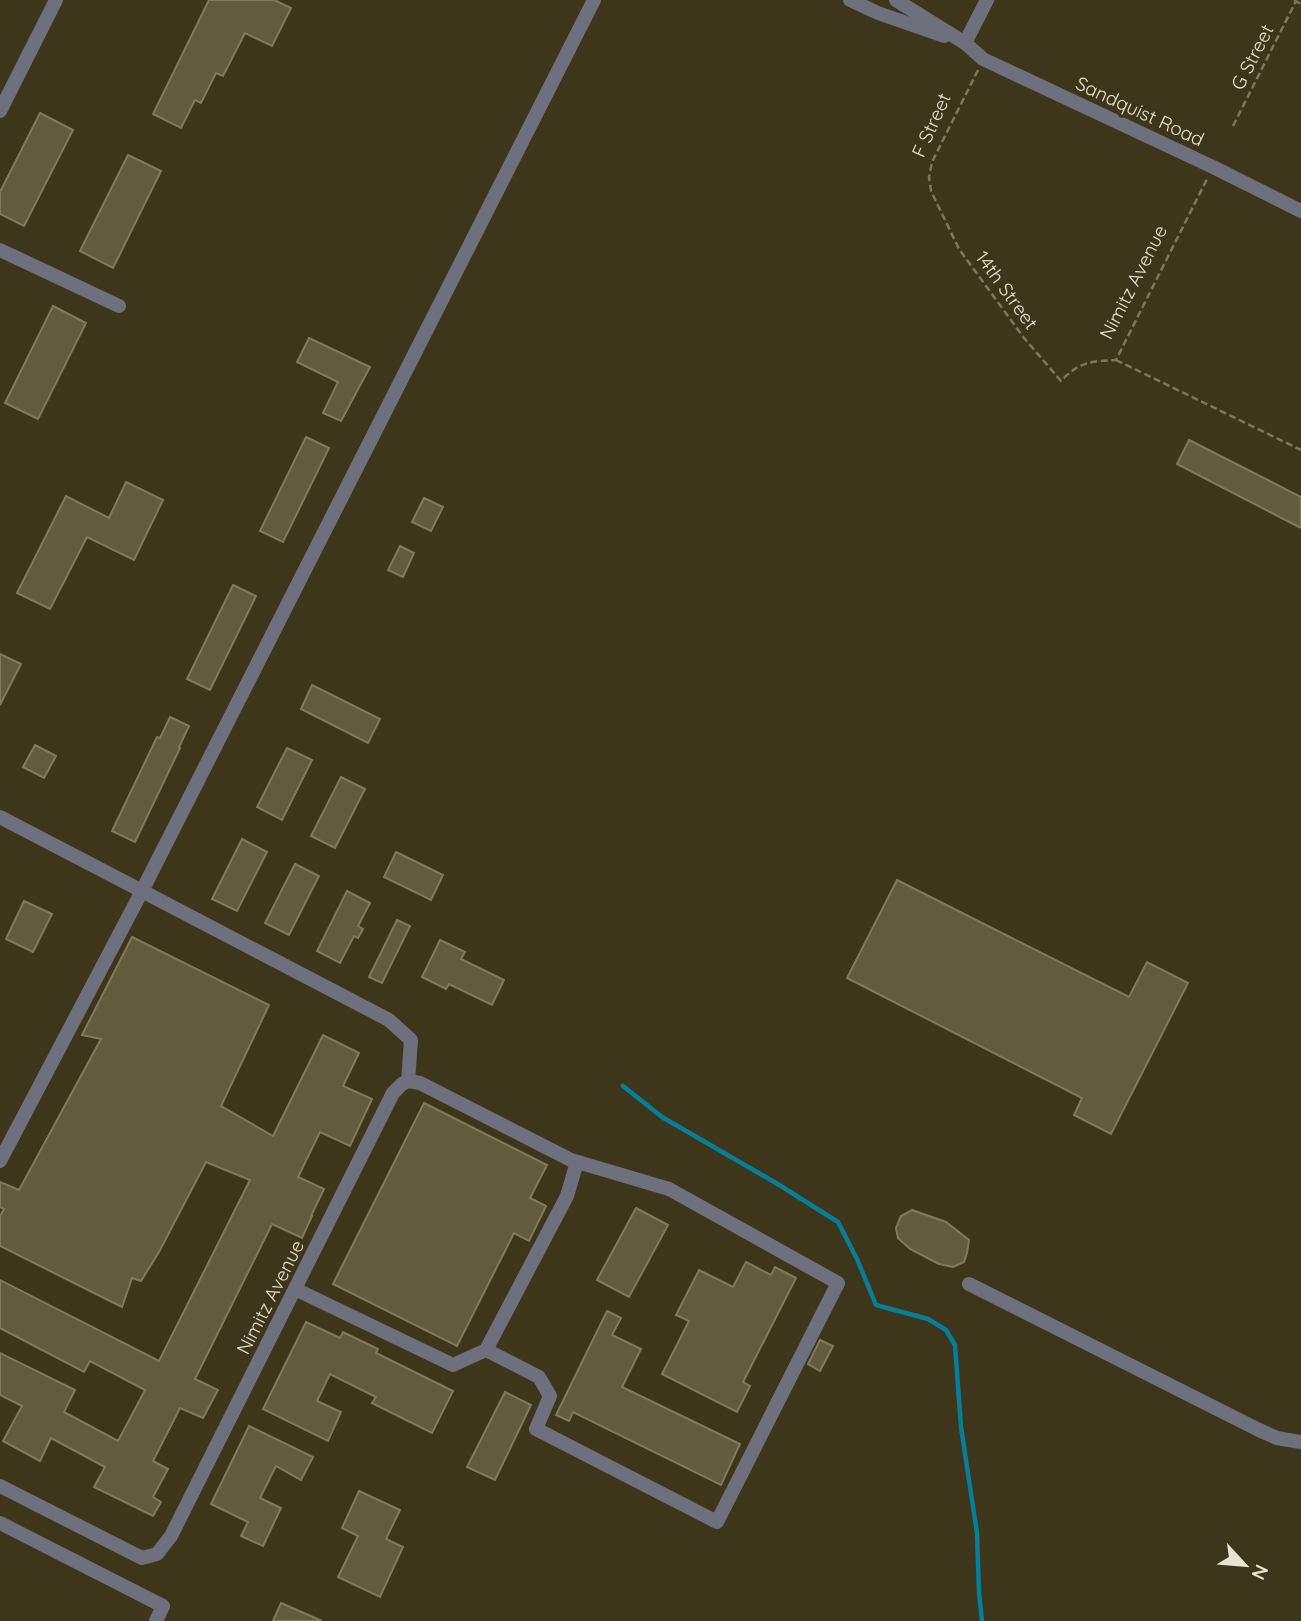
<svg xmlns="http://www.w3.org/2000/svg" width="1301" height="1621" viewBox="0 0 1301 1621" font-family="Quicksand,sans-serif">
  <rect width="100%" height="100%" fill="#3e361a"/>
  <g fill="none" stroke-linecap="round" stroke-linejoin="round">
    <!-- stream -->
    <path stroke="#057e9a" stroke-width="4.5" d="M623 1086 662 1117 776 1183 838 1222 857 1259 876 1305 928 1319 946 1330 955 1345 961 1427 977 1533 979 1593 982 1621"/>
  </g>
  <!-- building -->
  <g fill="#635b3e" stroke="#837a5d" stroke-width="2">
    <path d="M209 0H274L291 8 272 46 245 33 223 76 216 73 201 103 195 100 181 128 153 114Z"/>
    <path d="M40 113 73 130 24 226 0 214V192Z"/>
    <path d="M128 155 161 171 113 268 80 251Z"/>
    <path d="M53 306 86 323 38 419 5 403Z"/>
    <path d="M309 338 370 367 341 421 323 413 338 382 297 362Z"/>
    <path d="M306 437 329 448 283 542 260 531Z"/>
    <path d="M1189 440 1301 497V528L1177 464Z"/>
    <path d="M126 482 163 500 134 560 87 537 50 609 17 593 66 496 109 518Z"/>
    <path d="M424 498 443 507 431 531 412 522Z"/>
    <path d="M400 546 414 553 403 577 388 570Z"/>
    <path d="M233 585 256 596 210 690 187 679Z"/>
    <path d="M0 654 21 664 0 705Z"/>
    <path d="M312 685 380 719 368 743 301 709Z"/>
    <path d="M170 717 189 726 179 747 180 748 135 842 112 831 157 737 160 738Z"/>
    <path d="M35 745 56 756 44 778 23 767Z"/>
    <path d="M287 748 312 760 282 820 257 807Z"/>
    <path d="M341 777 365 789 335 848 311 836Z"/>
    <path d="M242 839 267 852 237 911 212 899Z"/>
    <path d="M396 852 443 875 431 900 384 877Z"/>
    <path d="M295 864 319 876 289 935 265 923Z"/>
    <path d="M897 880 1129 997 1147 962 1188 983 1111 1134 1074 1115 1082 1098 847 978Z"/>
    <path d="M347 891 370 903 358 926 363 929 358 938 354 936 340 963 317 951Z"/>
    <path d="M24 901 52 914 33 952 6 939Z"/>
    <path d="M397 920 410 926 382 983 369 977Z"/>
    <path d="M132 937 269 1005 221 1106 273 1136 323 1035 359 1053 343 1086 372 1099 350 1146 320 1132 298 1177 324 1189 311 1216H312L302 1238 272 1224 195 1379 218 1390 203 1418 180 1408 153 1461 168 1469 153 1497 161 1502 153 1516 94 1487 105 1467 51 1438 40 1461 3 1441 22 1406 0 1395V1353L75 1390 64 1412 118 1441 145 1390 90 1361 84 1372 0 1328V1280L159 1361 250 1180 206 1162 159 1252 141 1281 132 1278 122 1307 0 1246V1216L4 1209 0 1207V1182L19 1190 101 1039 82 1035Z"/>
    <path d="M440 940 465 952 461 959 504 980 492 1005 449 984 446 989 422 977Z"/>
    <path d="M424 1103 547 1165 530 1198 546 1206 529 1241 514 1233 457 1346 333 1284Z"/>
    <path d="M636 1208 668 1225 629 1297 597 1280Z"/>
    <path d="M912 1210 946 1222 969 1240 967 1253 964 1262 953 1267 939 1264 910 1249 898 1238 896 1228 901 1216Z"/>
    <path d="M746 1262 771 1275 775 1267 796 1278 743 1382 750 1386 737 1412 662 1374 689 1321 676 1315 699 1270 733 1287Z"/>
    <path d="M607 1311 621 1318 612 1335 641 1349 622 1387 740 1444 721 1485 573 1412 569 1421 556 1415Z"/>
    <path d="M306 1322 340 1338 343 1332 378 1349 376 1353 453 1391 432 1433 372 1403 376 1397 330 1374 317 1401 341 1412 328 1441 263 1409Z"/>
    <path d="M820 1340 833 1346 820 1371 808 1364Z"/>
    <path d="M505 1392 531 1405 495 1480 467 1467Z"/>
    <path d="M249 1426 313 1457 301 1480 276 1466 260 1498 281 1508 263 1546 241 1536 248 1522 211 1504Z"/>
    <path d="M359 1491 400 1510 386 1539 403 1547 380 1597 338 1577 358 1536 342 1528Z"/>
    <path d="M281 1603 322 1621H273Z"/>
  </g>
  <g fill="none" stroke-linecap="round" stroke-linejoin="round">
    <!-- path -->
    <g stroke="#7d775f" stroke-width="2.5" stroke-dasharray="7 3.5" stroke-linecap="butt">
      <path d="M1294 0 1301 4"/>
      <path d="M978 70 932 162 929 177 931 191 959 249 1024 338 1061 381C1078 362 1092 361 1116 360L1207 179"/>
      <path d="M1233 126 1296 1"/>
      <path d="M1116 360 1301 450"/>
    </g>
    <!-- minor -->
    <g stroke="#6e707d" stroke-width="14">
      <path d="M850 0 878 13 944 36"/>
      <path d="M896 0 965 43 983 59 1213 167 1301 211"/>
      <path d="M965 43 987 0"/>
      <path d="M0 111 56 0"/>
      <path d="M0 250 119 306"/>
      <path d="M0 817 142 891 594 0"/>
      <path d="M408 1081 420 1083 571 1160 669 1189 838 1283 717 1522 536 1429 550 1396 539 1377 486 1350"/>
      <path d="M0 1161 142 891 389 1020 411 1040 408 1081"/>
      <path d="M969 1284 1259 1430 1277 1438 1301 1442"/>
      <path d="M295 1289 453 1365 486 1350 567 1196 577 1162"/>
      <path d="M0 1486 142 1558 157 1554 171 1536 393 1093 402 1084 408 1081"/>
      <path d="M0 1523 163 1606 156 1621"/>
    </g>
  </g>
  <g text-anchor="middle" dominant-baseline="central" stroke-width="7" stroke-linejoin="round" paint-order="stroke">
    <!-- street labels -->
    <g font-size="19" fill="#e8e4d3" stroke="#3e361a">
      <text transform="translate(1252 57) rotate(-63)">G Street</text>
      <text transform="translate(1140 111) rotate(25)">Sandquist Road</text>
      <text transform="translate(931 125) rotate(-66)">F Street</text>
      <text transform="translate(1133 282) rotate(-63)">Nimitz Avenue</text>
      <text transform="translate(1007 290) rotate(54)">14th Street</text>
      <text transform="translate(270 1297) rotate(-63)">Nimitz Avenue</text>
    </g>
  </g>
  <!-- north arrow -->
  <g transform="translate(1245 1565) rotate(116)" stroke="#3e361a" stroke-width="5" paint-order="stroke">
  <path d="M0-5L12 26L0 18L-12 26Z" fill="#e8e4d3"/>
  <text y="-10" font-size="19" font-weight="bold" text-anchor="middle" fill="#e8e4d3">N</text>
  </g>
</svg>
